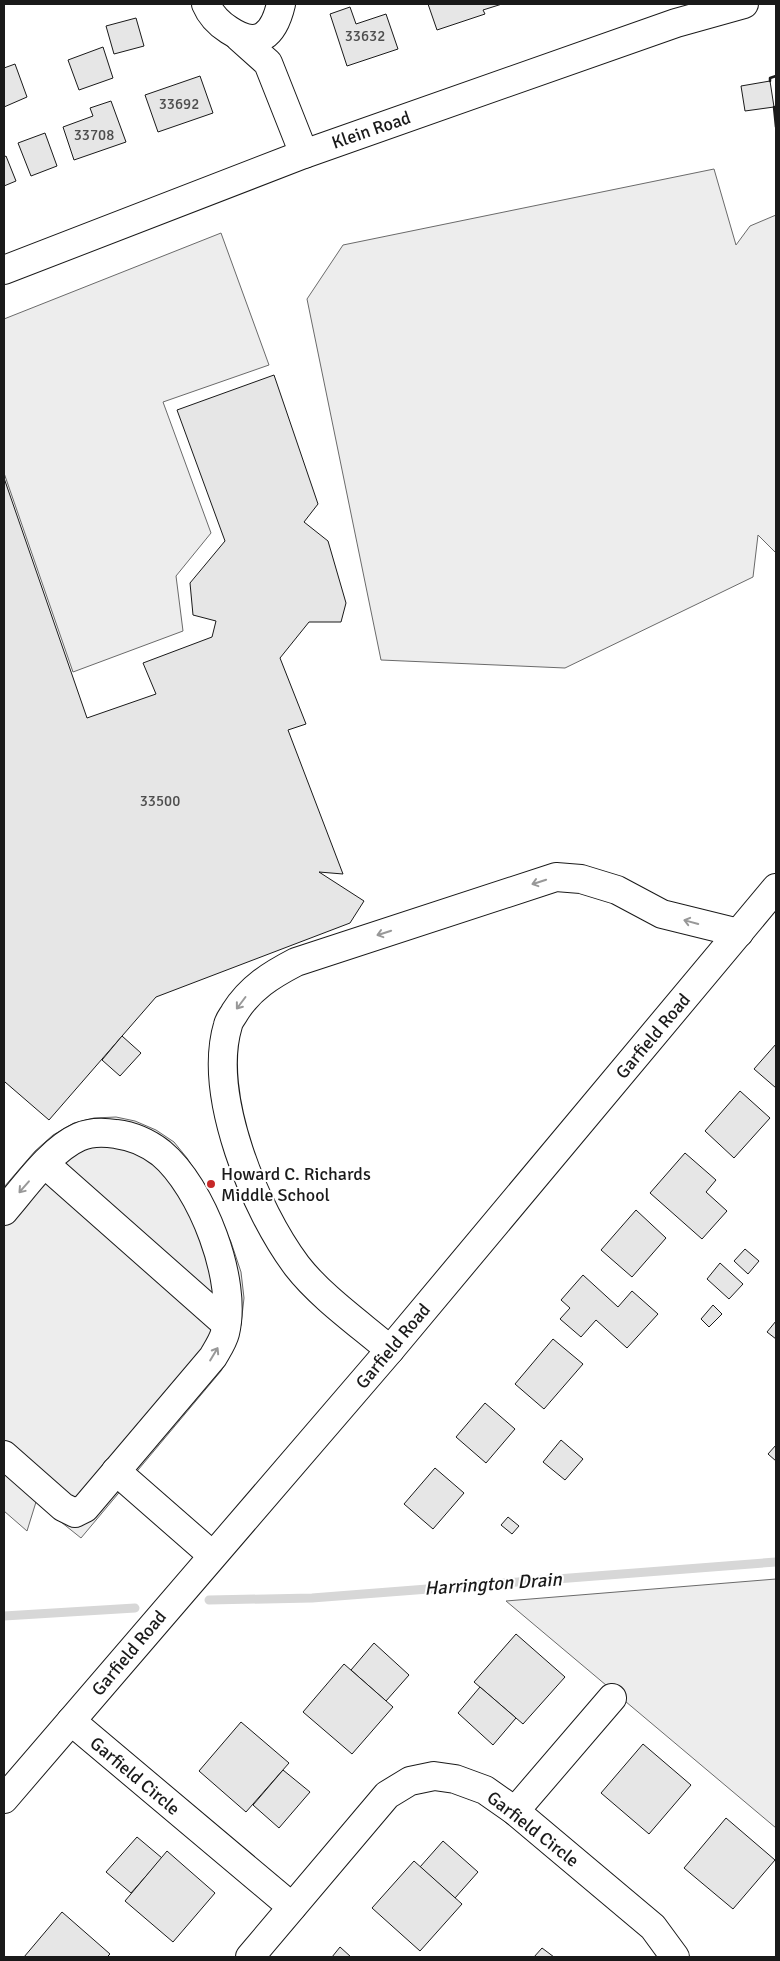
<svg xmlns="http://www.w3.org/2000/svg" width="780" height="1961" viewBox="0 0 780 1961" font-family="Signika,sans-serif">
  <rect width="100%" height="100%" fill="#fff"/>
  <!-- built -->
  <g fill="#ededed" stroke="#6a6a6a">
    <path d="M714 169 736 245 750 226 776 215V553L758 535 753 577 565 668 381 660 307 299 343 245Z"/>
    <path d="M221 233 269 365 163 402 211 533 176 576 183 631 73 672 4 473V319Z"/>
    <path d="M116 1117 135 1121 156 1130 174 1142 187 1158 204 1184 231 1242 241 1272 244 1298 241 1325 233 1349 221 1371 81 1538 36 1502 27 1531 4 1511V1187L35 1151 53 1135 74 1123 94 1118Z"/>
    <path d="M776 1579V1828L506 1601Z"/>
  </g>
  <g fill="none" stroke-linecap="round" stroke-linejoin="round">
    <!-- stream -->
    <g stroke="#d7d7d7" stroke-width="9">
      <path d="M209 1600 312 1598 776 1562"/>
      <path d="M4 1616 135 1608"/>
    </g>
  </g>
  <!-- building -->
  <g fill="#e6e6e6" stroke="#1a1a1a">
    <path d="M428 4H502L483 10 485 14 437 30Z"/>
    <path d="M350 7 356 24 386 14 398 49 347 66 330 14Z"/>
    <path d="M136 18 144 46 114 54 106 26Z"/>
    <path d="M103 47 113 78 79 90 68 60Z"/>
    <path d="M15 64 27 97 4 107V68Z"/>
    <path d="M200 76 213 113 158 132 145 95Z"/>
    <path d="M770 81 774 107 745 111 741 86Z"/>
    <path d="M111 101 126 142 74 160 63 127 93 116 90 108Z"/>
    <path d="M45 133 57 166 31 176 18 143Z"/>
    <path d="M6 156 16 181 4 186V157Z"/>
    <path d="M274 375 318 504 304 522 328 541 346 603 341 622H309L280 658 306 724 288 730 343 874 319 872 364 901 350 923 156 997 49 1120 5 1082 4 1084V478L87 718 156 694 143 663 212 637 216 621 193 615 190 583 225 541 177 410Z"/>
    <path d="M122 1036 141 1053 120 1076 102 1060Z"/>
    <path d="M776 1044V1088L754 1069Z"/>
    <path d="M740 1091 770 1118 734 1158 705 1131Z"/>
    <path d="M685 1153 716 1180 706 1192 727 1211 702 1239 650 1193Z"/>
    <path d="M636 1210 666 1238 632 1277 601 1250Z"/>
    <path d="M745 1249 759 1261 748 1274 734 1261Z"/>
    <path d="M720 1263 743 1284 729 1299 707 1279Z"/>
    <path d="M583 1275 618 1307 632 1291 658 1314 627 1348 596 1320 581 1337 560 1319 570 1308 561 1300Z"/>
    <path d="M713 1305 722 1314 709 1327 701 1319Z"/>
    <path d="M776 1321V1339L767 1332Z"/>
    <path d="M553 1339 583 1364 544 1409 515 1384Z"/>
    <path d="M485 1403 515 1429 486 1463 456 1437Z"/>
    <path d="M561 1440 583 1459 565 1480 543 1462Z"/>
    <path d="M776 1445V1461L768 1454Z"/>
    <path d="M435 1468 464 1493 433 1529 404 1504Z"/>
    <path d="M508 1517 519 1526 512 1534 501 1525Z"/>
    <path d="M516 1634 565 1677 523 1724 474 1682Z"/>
    <path d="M374 1643 409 1675 386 1701 351 1670Z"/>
    <path d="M344 1664 393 1707 352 1754 303 1712Z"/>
    <path d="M480 1687 516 1718 493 1745 458 1713Z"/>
    <path d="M241 1722 289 1763 246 1812 199 1771Z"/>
    <path d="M643 1744 691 1785 649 1834 601 1793Z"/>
    <path d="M283 1770 310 1792 279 1828 253 1805Z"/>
    <path d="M726 1818 775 1860 733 1909 684 1868Z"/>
    <path d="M137 1837 162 1858 131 1893 106 1872Z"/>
    <path d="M443 1841 478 1872 455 1898 420 1867Z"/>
    <path d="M167 1851 215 1893 173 1942 125 1901Z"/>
    <path d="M414 1861 462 1904 420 1951 372 1908Z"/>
    <path d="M62 1912 110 1954 107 1957H24Z"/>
    <path d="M340 1947 351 1957H332Z"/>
    <path d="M542 1948 554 1957H534Z"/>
  </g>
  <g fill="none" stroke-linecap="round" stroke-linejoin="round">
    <defs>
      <g id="minor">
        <path d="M206 4C211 16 218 23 229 30 259 50 274 34 281 4"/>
        <path d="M239 37 268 63 304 154"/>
        <path d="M4 270 304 154 676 23 744 4"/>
        <path d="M45 1164 226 1324"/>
        <path d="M4 1211C25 1187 50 1150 79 1137 90 1132 104 1132 116 1134 133 1136 148 1143 161 1153 202 1187 238 1281 225 1333 223 1341 217 1350 213 1357L85 1508 75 1513 63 1507 4 1455"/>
        <path d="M390 1350C361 1325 321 1297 297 1266 255 1210 207 1095 228 1025 229 1020 233 1016 235 1012 250 988 271 975 296 962L556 877 581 879 617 890 662 914 739 933"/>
        <path d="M116 1471 212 1555"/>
        <path d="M71 1721 292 1907"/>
        <path d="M515 1811 612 1698"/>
        <path d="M250 1957 387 1795 410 1781 434 1776 455 1779 485 1790 515 1811 653 1927 675 1957"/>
      </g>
      <path id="major" d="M4 1799 390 1350 776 888"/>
    </defs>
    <!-- minor casing -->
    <use href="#minor" stroke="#1a1a1a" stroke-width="30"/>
    <!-- major casing -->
    <use href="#major" stroke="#1a1a1a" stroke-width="30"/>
    <!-- minor -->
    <use href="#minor" stroke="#fff" stroke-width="28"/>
    <!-- major -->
    <use href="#major" stroke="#fff" stroke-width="28"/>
    <!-- wall -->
    <g stroke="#1a1a1a" stroke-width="2.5">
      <path d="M770 81V78L776 76"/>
      <path d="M774 107 776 127"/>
    </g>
  </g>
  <!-- one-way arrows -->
  <defs><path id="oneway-shaft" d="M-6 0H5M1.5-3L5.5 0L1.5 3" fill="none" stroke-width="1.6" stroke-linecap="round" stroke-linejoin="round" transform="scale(1.25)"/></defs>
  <g stroke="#989898">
    <use href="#oneway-shaft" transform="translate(539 882) rotate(162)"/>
    <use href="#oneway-shaft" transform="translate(691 922) rotate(-165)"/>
    <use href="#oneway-shaft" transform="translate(384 933) rotate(162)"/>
    <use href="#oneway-shaft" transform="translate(241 1003) rotate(127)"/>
    <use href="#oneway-shaft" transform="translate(24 1187) rotate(131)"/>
    <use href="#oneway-shaft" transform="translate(214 1354) rotate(-59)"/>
  </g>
  <!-- markers -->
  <circle fill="#c62828" stroke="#fff" stroke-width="2" cx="211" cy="1184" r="5"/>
  <g text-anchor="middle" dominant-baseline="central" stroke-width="4" stroke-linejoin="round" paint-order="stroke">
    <!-- number labels -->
    <g font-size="15" fill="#4d4d4d">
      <text x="365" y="36">33632</text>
      <text x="179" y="104">33692</text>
      <text x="94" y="135">33708</text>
      <text x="160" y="801">33500</text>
    </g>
    <!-- street labels -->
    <g font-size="18" fill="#1a1a1a" stroke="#fff">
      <text transform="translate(371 130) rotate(-19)">Klein Road</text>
      <text transform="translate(653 1036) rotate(-50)">Garfield Road</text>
      <text transform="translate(393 1346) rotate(-50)">Garfield Road</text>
      <text transform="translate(129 1653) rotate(-50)">Garfield Road</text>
      <text transform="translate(135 1776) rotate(40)">Garfield Circle</text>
      <text transform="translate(533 1829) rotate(38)">Garfield Circle</text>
    </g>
    <!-- poi labels -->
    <g font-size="18" fill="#1a1a1a" stroke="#fff" text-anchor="start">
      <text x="221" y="1174">Howard C. Richards<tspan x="221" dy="21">Middle School</tspan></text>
    </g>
    <!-- water labels -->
    <g font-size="19" font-style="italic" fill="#1a1a1a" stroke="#fff">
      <text transform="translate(493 1584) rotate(-4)">Harrington Drain</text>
    </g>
  </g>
  <!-- border -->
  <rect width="780" height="1961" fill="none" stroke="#1a1a1a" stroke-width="10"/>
</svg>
